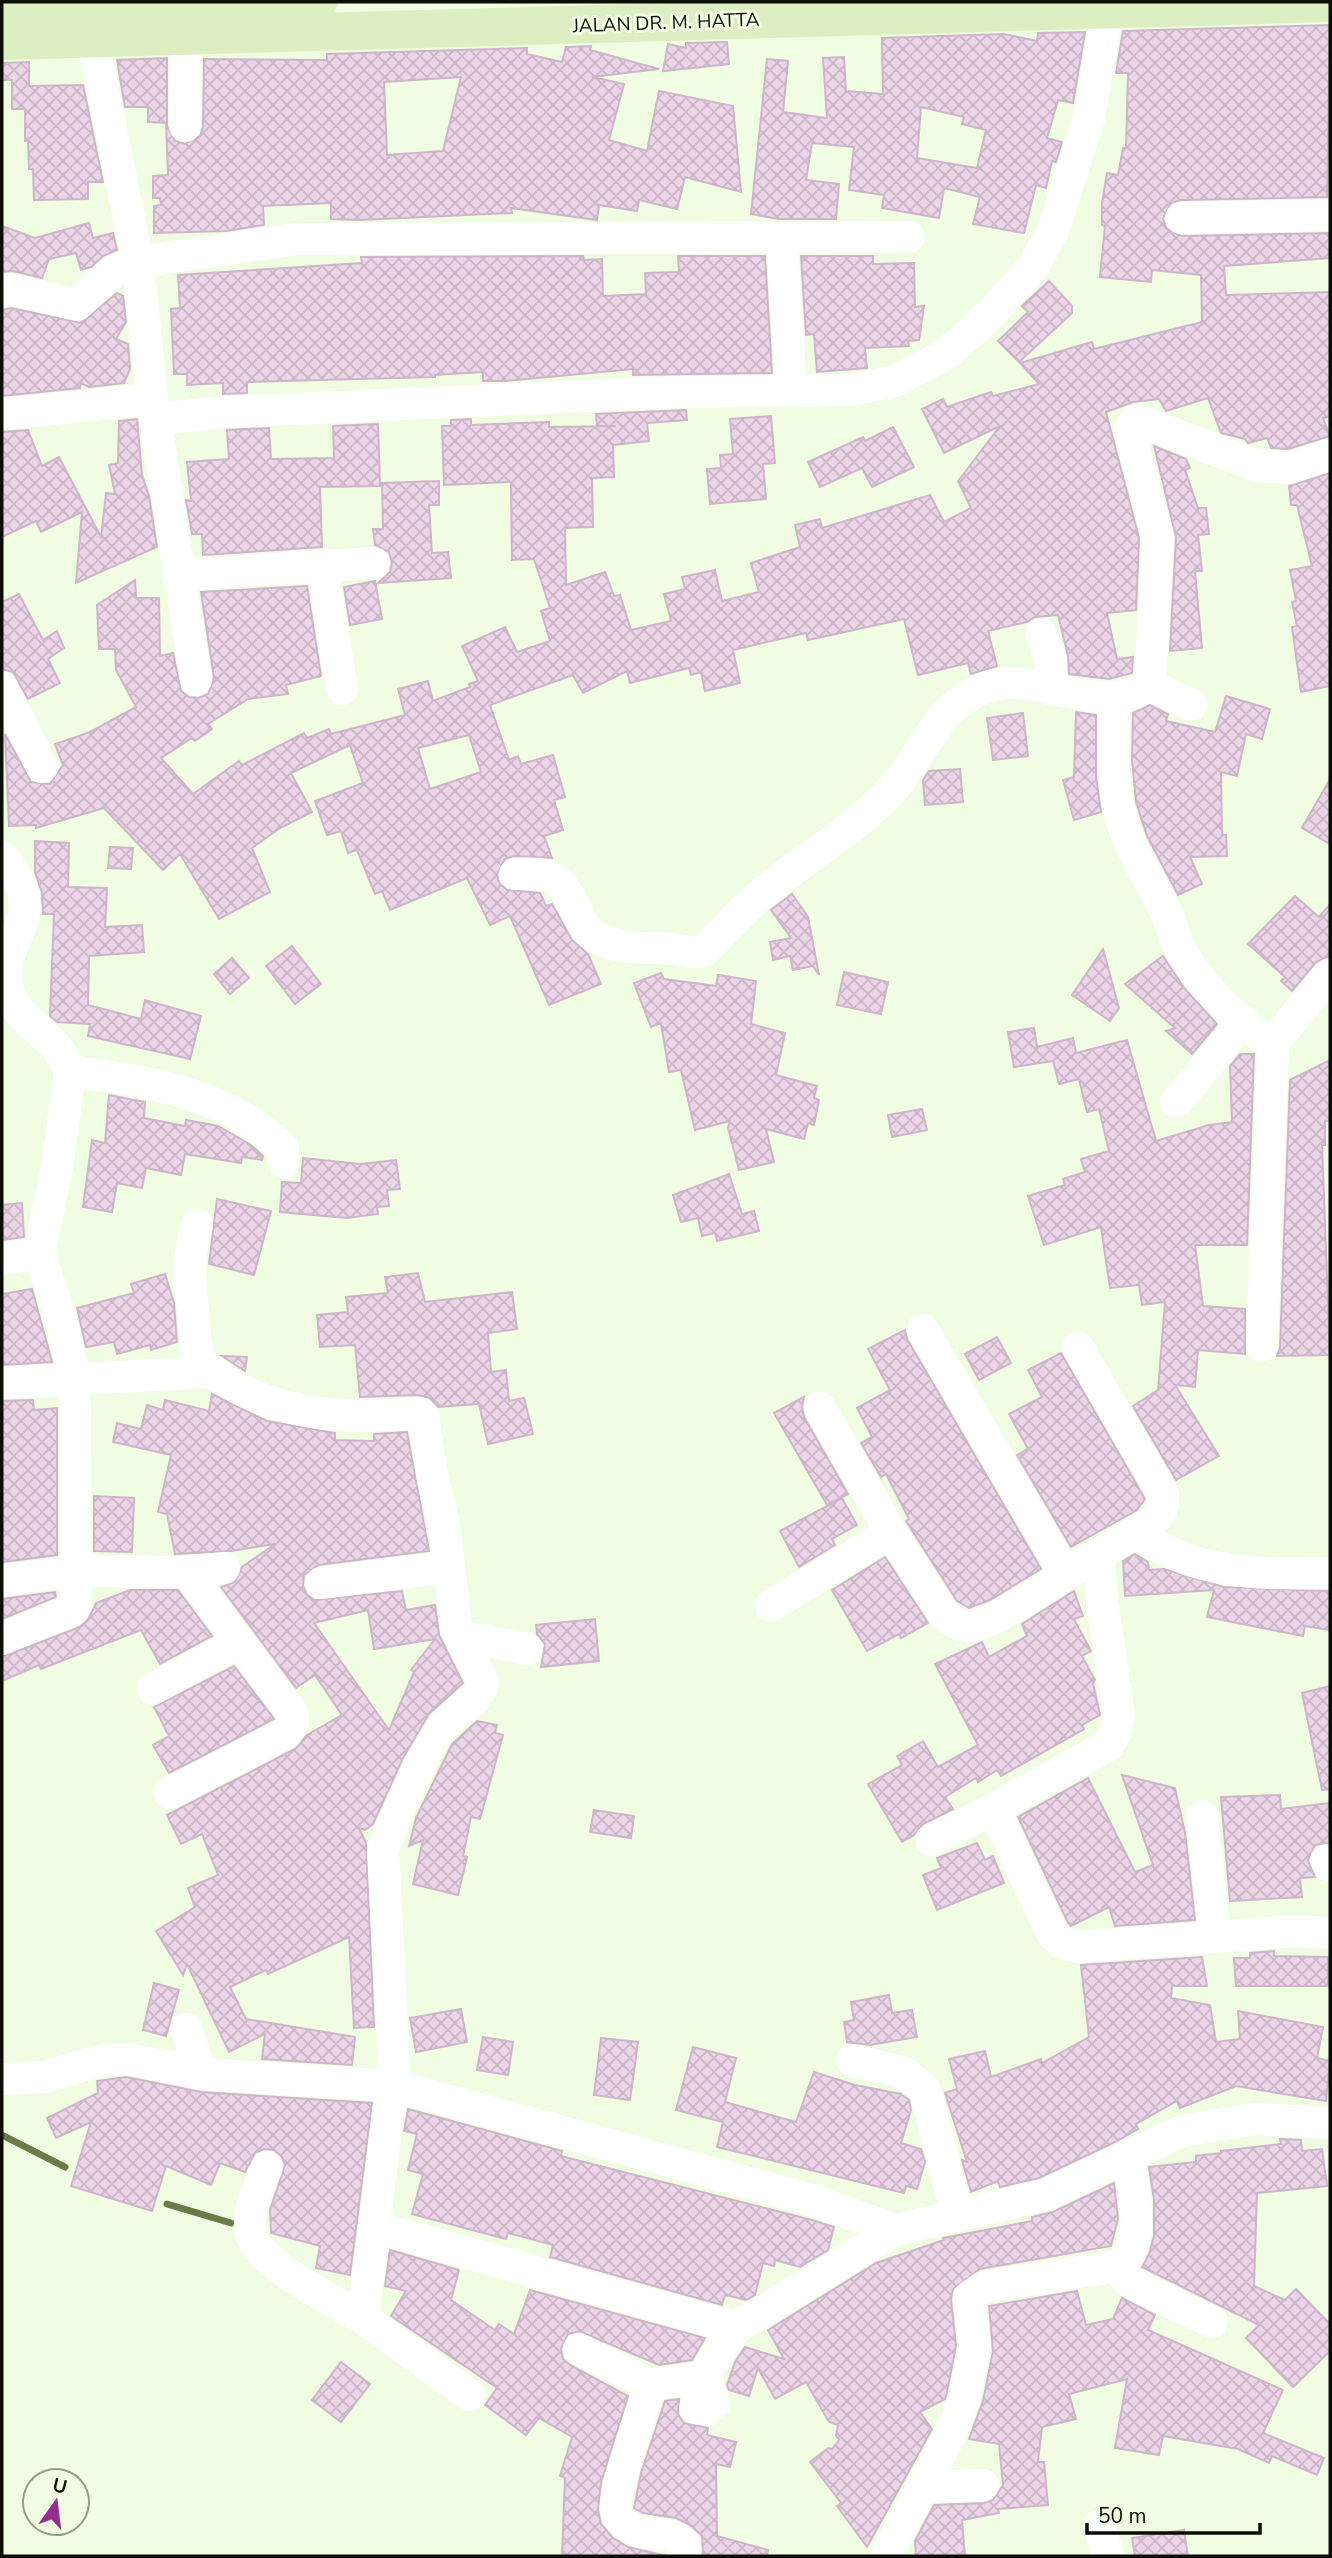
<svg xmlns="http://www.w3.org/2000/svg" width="1332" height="2558" viewBox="0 0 1332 2558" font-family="'Nunito Sans',sans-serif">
  <defs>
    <pattern id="building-cross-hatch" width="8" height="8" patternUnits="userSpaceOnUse" patternTransform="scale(1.75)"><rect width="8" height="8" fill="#edd5e9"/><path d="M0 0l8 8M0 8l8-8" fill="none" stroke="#cab6c6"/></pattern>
  </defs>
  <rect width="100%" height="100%" fill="#f1fde2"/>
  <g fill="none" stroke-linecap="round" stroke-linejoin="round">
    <!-- stream -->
    <g stroke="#687c49" stroke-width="7">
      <path d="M2 2135 65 2167"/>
      <path d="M167 2204 231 2223"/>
    </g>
  </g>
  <!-- building -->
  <g fill="url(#building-cross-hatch)" stroke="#cdb6ca" stroke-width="2" fill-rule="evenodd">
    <path d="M1330 25 1327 197 1181 200 1171 203 1163 218 1166 228 1181 236 1330 233V258L1224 266 1226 295 1330 292V416L1323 418 1330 436 1288 449 1271 448 1267 438 1248 443 1245 439 1221 433 1208 398 1166 411 1159 399 1133 402 1106 412 1139 538 1136 610 1107 613 1117 659 1133 657 1132 673 1109 679 1069 674 1068 656 1058 615 1035 617 1027 622 988 631 997 666 971 674 968 663 918 675 904 619 808 640 806 633 733 650 740 683 705 691 701 672 691 675 689 668 630 683 627 671 583 693 573 675 490 705 509 760 518 756 521 764 553 755 565 797 554 800 563 830 544 836 552 858 514 856 505 859 497 874 499 883 507 890 540 893 546 906 552 904 572 940 588 954 601 984 549 1005 510 916 490 925 467 878 390 910 382 891 375 894 357 850 348 853 341 831 327 835 315 801 363 783 350 745 291 773 312 812 280 828 252 848 270 892 219 919 180 854 163 870 104 808 36 828V825L9 826 5 734 31 782 50 784 63 765 55 744 90 732 136 707 116 670 115 649H99L97 605 135 580 136 598H159L160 656 173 653 181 691 189 697 198 698 208 694 214 678 201 592 307 586 321 676 286 685 288 694 248 699 208 724 212 729 195 741 192 738 161 758 193 794 239 761 242 765 304 733 307 738 329 729 331 734 405 715 398 689 428 681 433 701 470 687 469 684 478 681 462 646 505 627 517 652 550 641 541 611 550 608 534 559 512 560 511 482 444 485 442 426H451V420L471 419V425L549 422V427L616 426H597L596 414 686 410 687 420 647 423 649 441 613 445 614 477 592 478 593 527 565 528 566 585 605 572 614 596 620 595 631 630 671 621 664 594 685 589 682 577 715 570 722 601 759 592 751 563 800 547 795 525 820 519 822 528 930 495 944 522 971 508 958 481 1000 426 944 453 922 409 943 399 947 407 991 392 993 396 1039 384 1020 363 1092 342 1094 349 1202 322 1201 275 1152 270 1151 282 1100 277 1105 226 1102 225V203L1107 173 1118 175 1123 148H1126L1128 73H1116L1123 31ZM469 735 481 772 430 789 418 748Z"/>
    <path d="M1085 32 1073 103 1058 100 1047 138 1062 142 1056 162 1052 161 1046 188 1036 185 1024 233 973 224 980 197 944 188 939 218 882 208 884 195 849 190 854 147 812 143 806 180 839 184 836 219H779L751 214 767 59 788 61 783 112 827 118 823 58 844 57 846 91 883 94 882 38 1004 34 1037 41 1038 33ZM921 107 964 117 962 124 986 130 977 168 917 158Z"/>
    <path d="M727 42 729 64 663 71 668 44 686 48V43Z"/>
    <path d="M591 46 590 50 659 69 592 77 624 84 609 140 647 151 659 91 733 106 741 192 685 177 677 209 639 200 637 211 599 205 597 220 511 208 512 213 360 220 331 219V203L263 206 264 225 226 231 154 233V206L161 205 160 198H153V176L168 175 166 123 148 122V107H125L117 60 167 58V126L175 141 185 144 200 136 203 127 204 59 327 60V54L527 48V54L562 62 566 47ZM461 77 443 151 387 155 384 82Z"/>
    <path d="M29 62V86L83 85 103 182H88V199L34 200 33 169H29L28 140 25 141V109H12V80H2V63Z"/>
    <path d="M89 223 93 238 113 233 117 250 103 256 91 267 81 270 76 253 49 259 42 278 13 271 2 272V226L35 238Z"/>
    <path d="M583 256 584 260 602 259 603 296 646 294 645 273 679 272 678 256H765L772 373 633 375V369L506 381H483V372L435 375V377L247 382V393L223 394V383L187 385V374H174L171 309 180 308 178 275 362 263 361 257Z"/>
    <path d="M801 256H873V264L914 263 915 307 924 306 919 340 908 341 909 346 865 348 867 368 817 372 814 334 806 335Z"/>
    <path d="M1049 281 1072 306V313L1019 362 998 341 1028 312 1022 306Z"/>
    <path d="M117 293 123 296 126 322 116 339 128 344 130 369 124 383 89 387 81 383 80 388 2 396V310L11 308 81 323Z"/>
    <path d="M771 416 775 463 763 464 766 499 710 504 707 469 721 468 720 455 733 454 730 419Z"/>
    <path d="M137 419 142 475 149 496 157 547 76 583 82 512 41 532 36 521 2 537V432L28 430 42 466 59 457 101 537 106 493 115 494 109 465 118 463 119 421Z"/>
    <path d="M378 424 380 486 320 487 322 547 203 555 202 534H192L186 500 191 501 187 462 229 459 227 430 269 428 271 459 334 458 333 426Z"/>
    <path d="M893 427 914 467 872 487 862 468 820 487 808 462 863 437 865 441Z"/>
    <path d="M1154 446 1186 459 1190 468 1185 470 1198 508H1206L1209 534 1198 535 1202 571H1195L1202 648 1170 651 1176 537Z"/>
    <path d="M1330 473V686L1301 692 1292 627 1297 626 1292 602 1296 601 1290 570 1312 566 1297 505H1291L1289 486Z"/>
    <path d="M439 481V505H429L432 553 448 552 451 578 378 583 390 572 392 563 389 552 375 545 373 529H383L382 483Z"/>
    <path d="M375 581 382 619 350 625 344 587Z"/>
    <path d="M19 594 43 640 57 631 64 648 48 659 60 683 28 699 13 672 2 669V602Z"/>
    <path d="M1226 696 1270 709 1262 739 1246 734 1237 776 1221 772 1222 835H1226L1227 856 1190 857 1202 884 1178 895 1147 836 1136 802 1132 760 1133 713 1150 705 1168 714 1166 721 1215 732Z"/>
    <path d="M1076 712 1096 715V777L1101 812 1074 820 1063 780 1074 777Z"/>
    <path d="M1023 713 1028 756 993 760 987 718Z"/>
    <path d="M960 769 963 802 925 805 923 780 929 771Z"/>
    <path d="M1330 779V844L1302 828Z"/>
    <path d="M35 841 69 843 68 887 107 888 105 927 142 925 144 952 89 956 88 1005 141 1019 145 1000 201 1016 190 1059 88 1036 90 1024 57 1022 50 1016 54 914H43L42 893 35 872Z"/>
    <path d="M110 847 133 848 131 869 108 868Z"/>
    <path d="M792 894 808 917 819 975 813 966 793 970 790 956 773 960 770 942 791 938 771 910Z"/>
    <path d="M1295 896 1319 917 1330 904V956L1316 962 1292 991 1281 981 1285 977 1248 944Z"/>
    <path d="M292 946 321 984 295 1004 266 966Z"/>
    <path d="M1103 949 1119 1008 1110 1021 1072 995Z"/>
    <path d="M1163 956 1185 989 1217 1024 1192 1054 1166 1031 1175 1028 1125 984Z"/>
    <path d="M232 958 249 978 230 994 214 974Z"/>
    <path d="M844 972 888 982 881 1014 837 1005Z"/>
    <path d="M661 973 664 979 716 986 718 975 756 981 751 1024 785 1033 776 1075 817 1086 814 1098 819 1100 814 1125 808 1123 804 1139 766 1129 774 1162 739 1170 728 1128 730 1121 695 1130 681 1070 669 1072 661 1023 651 1027 634 983Z"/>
    <path d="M1034 1028 1037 1047 1073 1038 1076 1053 1127 1040 1156 1141 1209 1125 1232 1122 1230 1066 1240 1054H1254L1247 1245H1195L1203 1306 1245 1309V1354L1198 1350 1195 1387 1175 1385 1219 1456 1176 1480 1133 1406 1158 1390 1165 1302 1142 1305 1139 1285 1110 1288 1101 1227 1044 1245 1028 1196 1065 1185 1063 1179 1085 1172 1081 1159 1109 1151 1099 1109 1087 1112 1079 1079 1059 1084 1053 1061 1014 1067 1008 1032Z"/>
    <path d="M1330 1060V1121H1325V1145H1322L1330 1355 1277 1356 1280 1347 1290 1080Z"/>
    <path d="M109 1095 145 1102 144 1118 185 1126 186 1120 218 1126 251 1145 263 1156 262 1160 242 1157 241 1163 185 1154 181 1175 146 1168 142 1188 117 1183 112 1212 83 1207 92 1140 105 1143Z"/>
    <path d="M922 1109 927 1130 892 1137 888 1115Z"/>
    <path d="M303 1158 360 1164 396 1160 400 1189 387 1190 389 1206 377 1207 378 1214 347 1218 280 1212 282 1182 301 1183Z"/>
    <path d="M729 1174 742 1214 754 1211 759 1231 717 1241 715 1233 702 1236 698 1218 681 1222 673 1195Z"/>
    <path d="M217 1199 271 1211 254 1275 209 1264Z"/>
    <path d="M22 1203 24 1237 2 1240V1205Z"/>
    <path d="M418 1273 425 1302 512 1292 517 1329 488 1333 491 1372 506 1370 509 1401 524 1398 533 1434 488 1444 479 1404 438 1407 430 1398 418 1395 360 1397 355 1345 320 1347 317 1315 348 1312 346 1297 388 1293 385 1277Z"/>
    <path d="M165 1274 174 1303 177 1342 151 1350 150 1345 117 1354 114 1342 86 1347 77 1308 134 1293 131 1284Z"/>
    <path d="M32 1289 52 1362 2 1365V1294Z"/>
    <path d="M905 1330 907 1339 1041 1569 990 1600 969 1608 957 1601 906 1521 909 1519 886 1474 881 1477 861 1443 872 1437 857 1408 890 1390 868 1349Z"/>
    <path d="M997 1337 1011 1363 979 1380 965 1354Z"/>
    <path d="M1061 1353 1145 1499 1137 1510 1071 1547 1017 1455 1028 1449 1009 1414 1042 1397 1028 1370Z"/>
    <path d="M222 1356 247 1357 245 1371 237 1366Z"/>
    <path d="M212 1394 267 1421 335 1433V1440L374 1441V1434L407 1432 429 1551 318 1565 304 1575 303 1586 307 1595 315 1600 402 1591 406 1610 435 1605 439 1635 463 1683 429 1714 403 1758 373 1824 365 1830 359 1828 366 1843 374 2027 354 2028 349 1937 268 1974 266 1970 230 1987 246 2019 355 2037 352 2065 262 2059 265 2034 229 2052 187 1964 183 1975 156 1931 195 1907 188 1888 218 1875 202 1834 181 1844 167 1815 295 1749 307 1735 342 1715 315 1675 296 1688 221 1587 235 1582 242 1567 275 1544 231 1551 175 1554 167 1514 158 1512 171 1455 113 1442 117 1423 141 1429 147 1405 163 1410 165 1400 209 1411ZM368 1610 374 1649 435 1639 411 1670 414 1672 389 1730 314 1623Z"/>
    <path d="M804 1397 802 1407 804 1417 848 1494 827 1505 774 1413Z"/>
    <path d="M33 1400 34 1410 57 1408V1555L2 1562V1401Z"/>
    <path d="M94 1496 134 1498 132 1552 94 1551Z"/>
    <path d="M842 1498 857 1525 832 1539 835 1545 799 1567 780 1531Z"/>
    <path d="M1135 1554 1148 1562 1149 1570 1164 1569 1224 1587 1330 1591V1630L1305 1626 1303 1636 1207 1617 1214 1590 1125 1596 1123 1561Z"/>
    <path d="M885 1557 928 1623 901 1638 899 1634 867 1651 832 1590Z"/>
    <path d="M130 1590H178L212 1636 160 1664 141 1630 41 1669 39 1665 2 1681V1657L80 1627 89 1618 96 1603Z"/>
    <path d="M1074 1591 1083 1616 1074 1619 1091 1651 1082 1656 1095 1680 1093 1683 1100 1715 1082 1725 1084 1729 1001 1776 997 1770 978 1782 976 1778 945 1797 953 1809 923 1824 914 1835 902 1842 868 1784 902 1765 897 1756 923 1741 938 1767 978 1745 935 1664 982 1642 989 1657 1027 1636 1022 1624Z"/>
    <path d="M55 1592 56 1597 2 1619V1599Z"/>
    <path d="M595 1619 599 1661 541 1667 545 1644 537 1634 536 1625Z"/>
    <path d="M234 1666 274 1719 169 1773 153 1745 169 1736 154 1707Z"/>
    <path d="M1330 1686V1789L1322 1790 1302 1693Z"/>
    <path d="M477 1721 497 1725 495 1733 503 1735 480 1819 471 1817 463 1856 467 1857 458 1895 413 1884 423 1840 409 1846 416 1818 452 1744Z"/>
    <path d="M1122 1775 1175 1788 1185 1833 1195 1920 1115 1926 1109 1907 1071 1926 1068 1923 1018 1817 1088 1778 1135 1872 1153 1865Z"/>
    <path d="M1280 1795 1281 1809 1330 1803V1843L1315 1845 1308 1860 1315 1877 1300 1878 1302 1897 1230 1901 1221 1797Z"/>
    <path d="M594 1810 634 1816 631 1838 590 1832Z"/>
    <path d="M977 1843 985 1860 993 1856 1004 1883 937 1910 923 1875 941 1868 937 1858Z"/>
    <path d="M1274 1951V1956L1328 1957V1986H1236L1234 1958H1250V1953Z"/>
    <path d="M1202 1957 1207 1986H1172L1171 1998 1210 2005 1216 2042 1240 2039 1238 2011 1323 2027 1317 2058 1330 2061 1326 2101 1236 2086 1180 2108 1177 2101 1136 2124 1138 2129 1115 2142 1039 2178 1000 2187 998 2181 971 2192 962 2160 967 2162 945 2093 957 2089 949 2059 985 2051 991 2077 1041 2059 1042 2063 1089 2037 1081 1965Z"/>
    <path d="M154 1983 179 1990 166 2036 143 2030Z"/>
    <path d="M889 1995 892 2013 912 2010 917 2037 870 2045 847 2042 844 2022 854 2020 851 2002Z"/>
    <path d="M461 2009 467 2042 416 2052 410 2018Z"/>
    <path d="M483 2037 513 2042 508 2075 477 2070Z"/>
    <path d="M601 2038 638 2042 630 2100 594 2095Z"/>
    <path d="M693 2047 736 2058 725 2102 796 2122 814 2072 855 2085 901 2094 909 2100 911 2110 901 2143 921 2149 925 2162 917 2189 906 2186 904 2193 717 2147 723 2122 676 2110Z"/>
    <path d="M126 2077 201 2092 372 2103 350 2275 316 2268 320 2246 271 2233 270 2210 285 2165 282 2157 274 2150 264 2149 255 2153 245 2172 220 2163 211 2185 166 2166 152 2211 71 2186 91 2122 56 2138 47 2118 98 2093 97 2081Z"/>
    <path d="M408 2109 562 2151 561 2156 592 2164 812 2220 834 2227 828 2250 800 2267 775 2260 774 2266 763 2263 755 2295 746 2300 725 2295 722 2305 550 2257 553 2245 508 2233 506 2239 412 2214 423 2174 408 2170 417 2134 404 2131Z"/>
    <path d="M1280 2139 1301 2140 1302 2151 1322 2149 1327 2186 1257 2193 1254 2286 1285 2300 1296 2289 1330 2324V2351L1293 2387 1246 2338 1259 2325 1142 2267 1149 2254 1154 2236V2200L1149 2167 1196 2162V2156L1221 2153V2151L1281 2144Z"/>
    <path d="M1114 2183 1118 2219 1111 2246 980 2269 953 2289 951 2299 956 2346 947 2392 945 2399 920 2412 932 2429 867 2547 837 2506 841 2503 810 2462 828 2448 832 2449 839 2440 836 2435 838 2425 829 2422 806 2382 775 2399 758 2368 749 2396 729 2390 727 2385 735 2362 745 2347 784 2359 768 2330 876 2263 944 2240 943 2238 1032 2221V2217L1053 2212Z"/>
    <path d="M390 2250 459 2270 451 2300 495 2330 499 2324 514 2334 530 2290 705 2338 692 2360 659 2365 579 2331 568 2334 561 2349 563 2359 570 2365 628 2396 601 2482 598 2510 601 2524 613 2538 628 2547 667 2556H562L565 2478 560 2476 572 2437 539 2418 526 2435 485 2405 497 2388 391 2316 406 2291 385 2286Z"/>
    <path d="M1077 2291 1086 2325 1113 2319 1122 2298 1155 2315 1148 2330 1283 2390 1263 2433 1324 2458 1317 2475 1272 2456 1269 2463 1238 2449 1163 2436 1159 2455 1115 2448 1127 2379 1069 2394 1076 2419 1042 2427 1038 2462H1044L1048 2505 998 2509 999 2513 962 2520 965 2556H916L915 2541 934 2505 984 2503 993 2500 1003 2485 999 2444 969 2439 983 2401 993 2351 989 2306Z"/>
    <path d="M341 2362 370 2384 341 2422 312 2400Z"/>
    <path d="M679 2399 678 2414 684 2423 708 2428 707 2435 736 2442 730 2467 716 2464 717 2536 768 2550 767 2556H703L702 2536 690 2525 676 2518 643 2513 634 2508 641 2473 665 2401Z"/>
    <path d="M1184 2530 1188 2556H1135L1132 2538Z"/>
  </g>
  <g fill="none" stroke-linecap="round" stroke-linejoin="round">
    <!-- minor -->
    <g stroke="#fff" stroke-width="32">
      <path d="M92 37 138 262 152 399 196 680"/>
      <path d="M185 126 186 38"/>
      <path d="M1181 218 1330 215"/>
      <path d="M782 239 791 391"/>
      <path d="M2 292 9 289 77 305 115 270 138 262 296 239 909 237"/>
      <path d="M2 414 152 399"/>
      <path d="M156 419 225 412 674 392 851 390 895 381 943 356 980 325 1034 266 1054 228 1089 118 1108 9"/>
      <path d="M322 566 342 689"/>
      <path d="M178 575 374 563"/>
      <path d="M1041 634 1051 662V690"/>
      <path d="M1150 685 1191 705"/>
      <path d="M2 687 42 767"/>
      <path d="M1115 698C1114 739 1110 782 1122 821 1131 852 1150 880 1164 908 1172 922 1174 939 1182 953 1198 982 1243 1029 1273 1043"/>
      <path d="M2 857C8 865 16 874 20 884 38 925 0 941 7 987 18 1027 60 1035 70 1072 142 1079 231 1094 283 1149L284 1162"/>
      <path d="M515 874C554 872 560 876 577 912 580 919 583 926 588 931 609 949 636 948 661 948 676 948 689 955 704 951 721 934 738 915 757 898 802 858 862 828 900 780 928 744 939 706 984 688 1037 667 1099 721 1150 685L1158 536 1130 435 1129 430 1137 420 1257 466 1291 468 1330 454"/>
      <path d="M1176 1102 1244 1021"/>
      <path d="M197 1225C188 1254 189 1279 193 1309 195 1326 193 1348 202 1362 208 1371 219 1376 227 1382 285 1418 353 1419 419 1413L423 1416 433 1480 444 1524 456 1627 483 1682C479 1703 458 1708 444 1724 427 1745 392 1823 383 1850L395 2086 388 2113 363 2318 469 2395"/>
      <path d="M2 1259 39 1253"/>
      <path d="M923 1330 1065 1573"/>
      <path d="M1262 1346 1273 1043 1330 974"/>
      <path d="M1078 1348 1163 1494C1166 1515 1152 1522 1136 1532"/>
      <path d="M2 1383 213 1372"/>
      <path d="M820 1408 891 1532 943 1613C951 1621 959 1627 972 1626 996 1624 1072 1569 1099 1554"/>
      <path d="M183 1572 224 1568"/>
      <path d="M1330 1573C1262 1575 1191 1575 1136 1532L1099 1554 1102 1602 1119 1715 1116 1732 1107 1746 1007 1801 999 1812 1000 1822 1053 1935 1064 1944 1079 1947 1295 1931 1330 1933"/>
      <path d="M2 1581 76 1571 183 1572 191 1577 292 1713 293 1722 287 1733 170 1793"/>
      <path d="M321 1583 449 1567"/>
      <path d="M771 1606 891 1532"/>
      <path d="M460 1636 527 1649"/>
      <path d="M2 1639 73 1610 76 1604 75 1381 60 1316 39 1253 57 1168 70 1072"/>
      <path d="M153 1689 239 1642"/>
      <path d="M1202 1816 1215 1935"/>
      <path d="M931 1840 1002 1805"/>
      <path d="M1326 1860 1330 1866"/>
      <path d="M186 2029 202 2074"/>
      <path d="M852 2060 903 2072 925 2090 957 2214"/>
      <path d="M2 2079 44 2077 103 2060 127 2059 202 2074 395 2086 818 2202 895 2230 1045 2195 1182 2131 1254 2119 1330 2123"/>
      <path d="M267 2167C259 2186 248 2209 250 2230 254 2263 335 2302 363 2318"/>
      <path d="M374 2227 736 2328 895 2230"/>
      <path d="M1118 2266 1127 2280 1135 2285 1212 2322"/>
      <path d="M579 2349 651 2385"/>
      <path d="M695 2408 707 2410 714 2403 704 2374"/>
      <path d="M923 2487 983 2485"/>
      <path d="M1099 2526 1108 2556"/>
      <path d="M685 2556V2544C669 2528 647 2539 629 2527 624 2524 617 2517 616 2511 613 2489 643 2409 651 2385L696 2378 704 2374 736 2328"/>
      <path d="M886 2556 951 2433 965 2397 975 2347 969 2297 983 2287 1112 2267C1151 2256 1133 2186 1128 2156"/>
    </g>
    <!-- major -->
    <g stroke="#ddefc2" stroke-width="38">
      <path d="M2 5 318 2"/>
      <path d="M2 41 1330 3"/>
    </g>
  </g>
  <g text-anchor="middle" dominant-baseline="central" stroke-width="6" stroke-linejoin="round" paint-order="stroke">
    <!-- street labels -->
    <g font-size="19" fill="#0a0e06" stroke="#f1fde2">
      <text transform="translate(666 23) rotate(-2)">JALAN DR. M. HATTA</text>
    </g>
  </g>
  <!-- border -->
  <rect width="1332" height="2558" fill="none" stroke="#0a0e06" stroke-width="7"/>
  <!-- north arrow -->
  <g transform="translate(56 2502) rotate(14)"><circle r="33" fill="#f1fde2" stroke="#959d8a" stroke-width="2"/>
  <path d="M0-5L12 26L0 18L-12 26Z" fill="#972d90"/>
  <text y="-10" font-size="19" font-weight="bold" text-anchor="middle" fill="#0a0e06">U</text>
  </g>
  <!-- scale -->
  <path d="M1087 2523v10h173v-10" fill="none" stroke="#0a0e06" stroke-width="3.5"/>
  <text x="1098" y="2523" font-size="21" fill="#0a0e06" stroke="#f1fde2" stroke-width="5" paint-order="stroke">50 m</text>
</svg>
